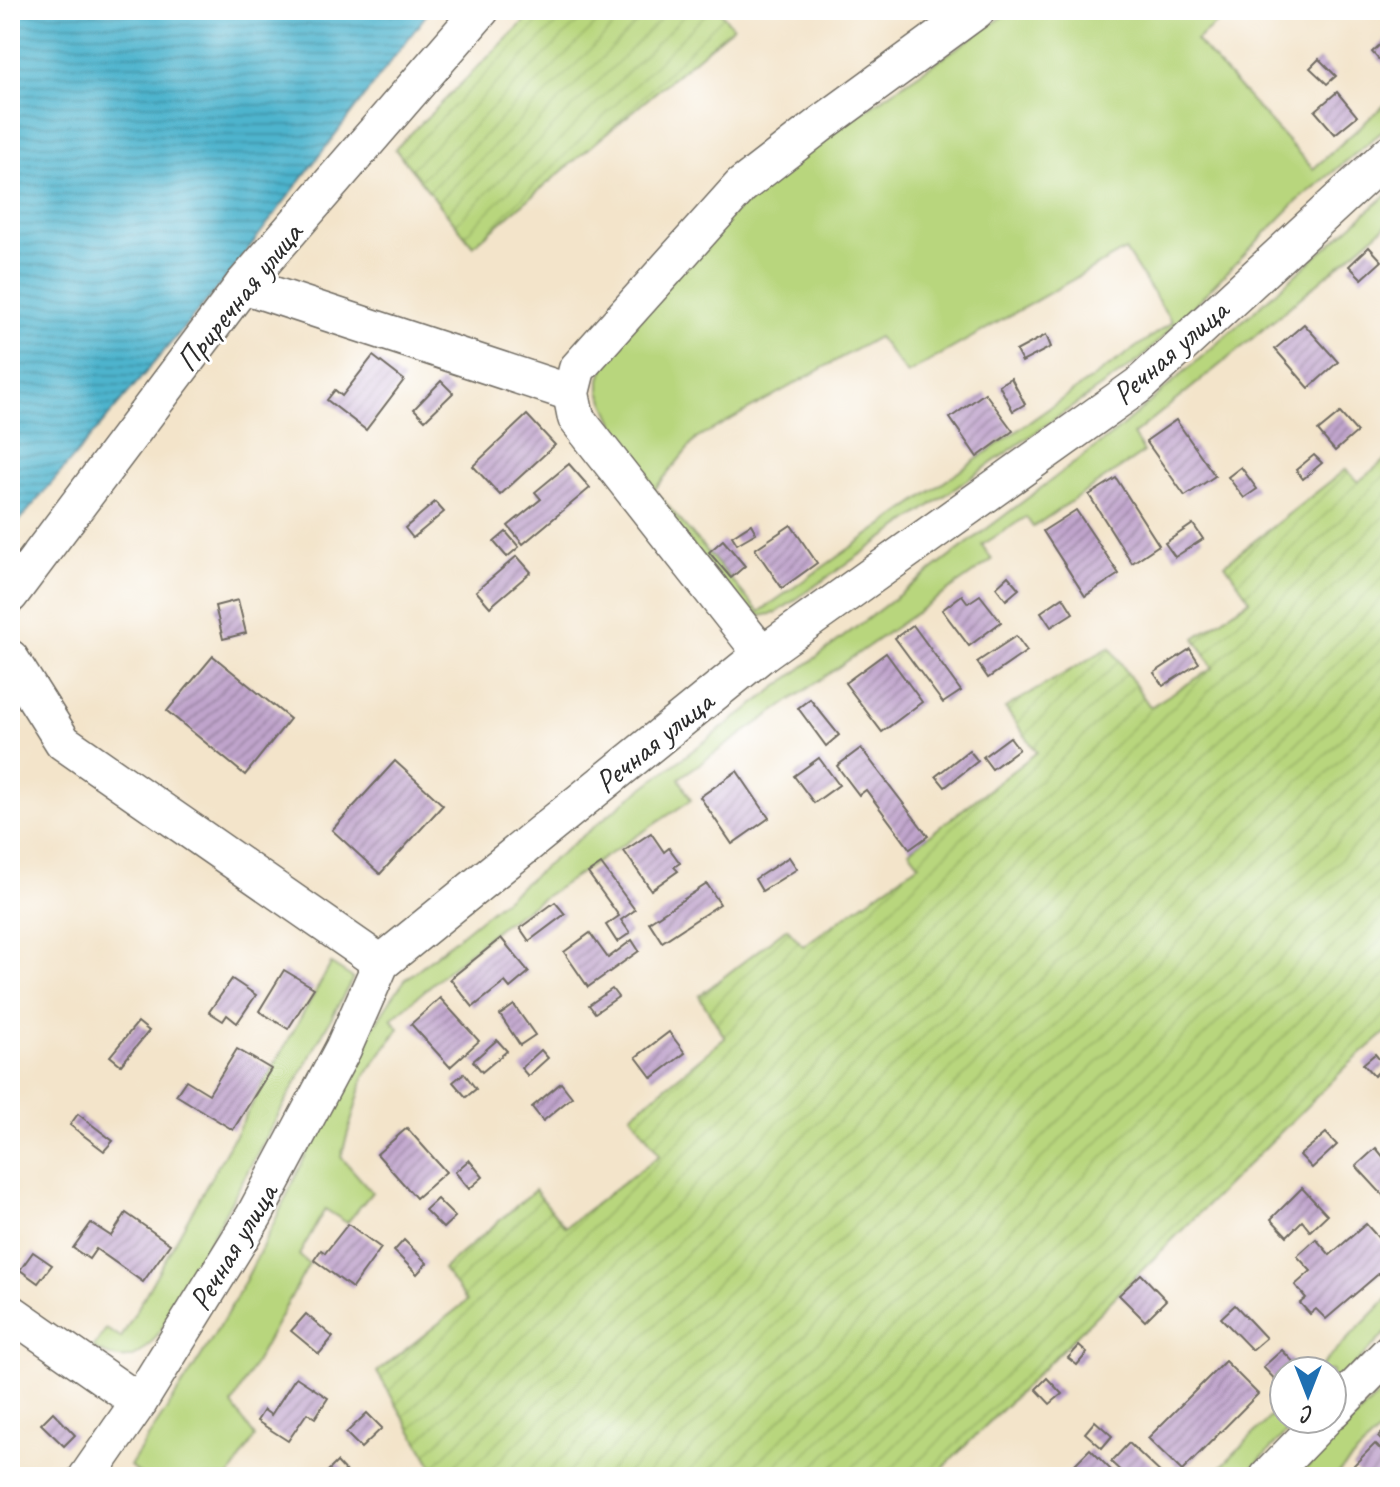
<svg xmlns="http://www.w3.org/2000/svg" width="1400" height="1487" viewBox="0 0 1400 1487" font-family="Caveat,sans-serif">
  <defs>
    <pattern id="garden-furrows" width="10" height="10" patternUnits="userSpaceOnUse" patternTransform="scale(2)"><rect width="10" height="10" fill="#b8d67d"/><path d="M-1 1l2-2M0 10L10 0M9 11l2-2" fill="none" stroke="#9eb86c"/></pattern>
    <pattern id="water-rules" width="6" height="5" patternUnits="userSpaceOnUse" patternTransform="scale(2)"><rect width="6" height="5" fill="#4eb4cd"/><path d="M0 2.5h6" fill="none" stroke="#4193a7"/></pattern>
    <pattern id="building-hatch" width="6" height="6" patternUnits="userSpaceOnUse" patternTransform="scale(2)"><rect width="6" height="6" fill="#c0a4cc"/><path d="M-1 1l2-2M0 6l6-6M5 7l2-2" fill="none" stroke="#9c86a6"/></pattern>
  </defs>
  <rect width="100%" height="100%" fill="#fff"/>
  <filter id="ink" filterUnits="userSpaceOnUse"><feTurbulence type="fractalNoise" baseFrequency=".0125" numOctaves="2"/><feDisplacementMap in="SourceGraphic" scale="16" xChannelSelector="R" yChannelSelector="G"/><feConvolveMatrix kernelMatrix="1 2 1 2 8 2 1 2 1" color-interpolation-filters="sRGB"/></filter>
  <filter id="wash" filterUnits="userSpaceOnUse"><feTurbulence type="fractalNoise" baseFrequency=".006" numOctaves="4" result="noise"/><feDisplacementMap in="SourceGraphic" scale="32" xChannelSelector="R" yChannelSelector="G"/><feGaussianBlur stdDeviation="1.8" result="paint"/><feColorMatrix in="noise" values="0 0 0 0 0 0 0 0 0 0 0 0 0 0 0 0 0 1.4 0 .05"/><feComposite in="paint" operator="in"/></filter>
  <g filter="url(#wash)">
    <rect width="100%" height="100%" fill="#f3e4ca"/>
    <!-- grass -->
    <g fill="#b8d67d" stroke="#728054" stroke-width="2" fill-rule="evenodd">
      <path d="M1013 10H1233L1196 40 1313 169 1390 100V125L1294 204 1141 359 776 613 760 616 750 613 642 485 600 392V379L608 356 709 234 818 142ZM1125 250 1172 322 759 612 654 490 696 439 878 337 907 374Z"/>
      <path d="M1390 192V222L1242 347 1133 435 1144 452 1033 527 1026 517 982 545 992 560 679 778 691 800 499 927 391 1019 399 1028 364 1077 341 1157 372 1192 347 1223 325 1209 299 1255 309 1264 232 1405 255 1437 229 1477H143L130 1466C165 1410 205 1355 237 1296 294 1192 333 1076 405 980L627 800 1118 430Z"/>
      <path d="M331 964 353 978 161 1330C140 1360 126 1367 93 1348L106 1329 121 1338Z"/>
      <path d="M1390 1296V1329L1332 1387V1371H1316Z"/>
      <path d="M1390 1383V1421L1334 1477H1297Z"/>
      <path d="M1284 1403V1419H1300L1243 1477H1211Z"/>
    </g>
    <!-- garden -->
    <g fill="url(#garden-furrows)" stroke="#728054" stroke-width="2">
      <path d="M536 10H719L733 27 473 246 395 149Z"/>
      <path d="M1390 456V1029L1347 1066 936 1475 938 1477H439L377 1372 467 1301 443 1269 535 1190 565 1227 660 1155 631 1115 725 1038 699 996 787 928 803 946 919 864 909 851 1037 752 1005 708 1110 647 1150 707 1213 668 1195 638 1250 600 1225 564 1346 469 1358 482Z"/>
    </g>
    <!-- water -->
    <path fill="url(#water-rules)" stroke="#3c707c" stroke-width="2" d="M10 10H430L227 277 10 532Z"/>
    <g id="blocks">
      <!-- building -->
      <g fill="url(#building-hatch)">
        <path d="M1390 36V72L1372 52Z"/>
        <path d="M1319 59 1336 76 1327 84 1310 68Z"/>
        <path d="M1337 92 1357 116 1335 134 1315 111Z"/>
        <path d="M1369 247 1382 261 1362 279 1349 266Z"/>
        <path d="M1304 324 1338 362 1309 388 1275 349Z"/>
        <path d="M1046 335 1051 347 1022 362 1016 351Z"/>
        <path d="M373 356 404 380 366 430 327 400 335 390 342 396Z"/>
        <path d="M1011 378 1025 404 1013 411 999 385Z"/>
        <path d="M441 381 453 393 425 420 414 409Z"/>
        <path d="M985 393 1013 431 977 457 950 418Z"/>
        <path d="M1340 413 1357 432 1335 451 1318 431Z"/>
        <path d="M527 415 555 445 500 495 473 466Z"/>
        <path d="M1176 420 1215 476 1185 496 1146 441Z"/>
        <path d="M1314 455 1322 463 1303 479 1296 470Z"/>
        <path d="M569 464 590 488 523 544 508 526 541 499 535 492Z"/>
        <path d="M1241 467 1257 489 1244 498 1228 477Z"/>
        <path d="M1116 478 1159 545 1132 563 1089 495Z"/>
        <path d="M435 502 444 512 413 538 405 528Z"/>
        <path d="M1076 510 1119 574 1085 596 1043 531Z"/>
        <path d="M751 524 756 533 737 544 732 536Z"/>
        <path d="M1193 524 1203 539 1175 557 1165 543Z"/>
        <path d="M791 525 817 563 782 588 755 549Z"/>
        <path d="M506 532 519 547 507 557 494 542Z"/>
        <path d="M723 540 745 566 731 578 709 552Z"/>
        <path d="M517 556 531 572 490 607 476 591Z"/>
        <path d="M1008 576 1019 589 1006 600 996 587Z"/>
        <path d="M962 595 968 603 980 595 1001 622 969 646 942 610Z"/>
        <path d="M1063 597 1073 613 1051 627 1041 612Z"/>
        <path d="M238 600 246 633 223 639 215 606Z"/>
        <path d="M913 625 961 691 943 703 895 638Z"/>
        <path d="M1016 636 1027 651 988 678 977 662Z"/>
        <path d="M1190 649 1199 663 1163 686 1154 673Z"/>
        <path d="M886 653 922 702 882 732 845 683Z"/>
        <path d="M213 656 290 719 245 775 167 711Z"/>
        <path d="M810 699 839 735 826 746 798 708Z"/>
        <path d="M1010 737 1019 749 992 769 983 757Z"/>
        <path d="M861 748 928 836 910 849 866 790 859 795 837 766Z"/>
        <path d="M969 750 978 761 945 787 936 776Z"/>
        <path d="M819 758 839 785 814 803 794 776Z"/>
        <path d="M395 761 443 805 380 874 332 830Z"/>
        <path d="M737 771 769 818 732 844 700 797Z"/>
        <path d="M651 833 664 852 669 848 680 863 674 867 678 871 651 890 624 851Z"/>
        <path d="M789 857 797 869 762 891 755 879Z"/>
        <path d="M601 864 635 910 621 920 630 933 617 942 606 925 619 916 588 873Z"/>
        <path d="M707 884 720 904 662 942 649 922Z"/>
        <path d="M555 902 565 914 529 941 520 928Z"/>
        <path d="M590 933 608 958 632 940 639 951 588 987 564 952Z"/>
        <path d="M501 938 529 972 510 988 505 982 473 1007 450 979Z"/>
        <path d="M284 970 314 988 288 1029 259 1011Z"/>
        <path d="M232 979 256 995 237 1023 227 1015 223 1021 209 1012Z"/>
        <path d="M612 989 618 997 595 1013 589 1005Z"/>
        <path d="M440 998 479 1041 450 1067 411 1024Z"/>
        <path d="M514 1005 535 1035 520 1045 500 1015Z"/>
        <path d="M138 1022 149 1031 121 1065 110 1056Z"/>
        <path d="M669 1032 685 1053 652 1078 636 1057Z"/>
        <path d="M497 1040 507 1051 482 1072 473 1061Z"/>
        <path d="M237 1049 271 1069 233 1130 176 1095 186 1080 209 1094Z"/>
        <path d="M541 1050 548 1058 528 1076 521 1068Z"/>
        <path d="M1375 1054 1385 1066 1374 1076 1363 1064Z"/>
        <path d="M464 1073 476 1089 466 1097 453 1082Z"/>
        <path d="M561 1083 572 1097 543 1121 532 1107Z"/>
        <path d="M78 1114 113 1141 104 1151 70 1125Z"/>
        <path d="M407 1128 446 1172 416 1198 377 1154Z"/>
        <path d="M1326 1133 1337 1145 1312 1168 1300 1155Z"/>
        <path d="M1376 1148 1390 1165V1203L1356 1166Z"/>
        <path d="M469 1160 483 1177 469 1189 455 1172Z"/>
        <path d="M1302 1188 1327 1215 1310 1231 1302 1221 1287 1236 1271 1219Z"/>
        <path d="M437 1199 455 1217 443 1228 425 1210Z"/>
        <path d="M126 1213 170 1244 143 1282 96 1249 89 1259 73 1248 91 1223 111 1236Z"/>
        <path d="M348 1224 381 1248 352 1288 314 1260 321 1250 325 1253Z"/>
        <path d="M1366 1224 1390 1251V1264L1326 1319 1316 1309 1310 1314 1300 1303 1306 1298 1295 1285 1311 1271 1297 1256 1316 1239 1330 1255Z"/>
        <path d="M404 1240 427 1263 417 1274 394 1251Z"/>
        <path d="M33 1252 52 1265 38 1283 20 1270Z"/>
        <path d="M1141 1274 1166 1300 1145 1321 1119 1295Z"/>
        <path d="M1235 1305 1266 1338 1252 1350 1221 1318Z"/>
        <path d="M306 1314 333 1337 319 1354 291 1331Z"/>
        <path d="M1079 1346 1087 1353 1077 1365 1068 1358Z"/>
        <path d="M1282 1350 1302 1371H1284V1389L1263 1367Z"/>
        <path d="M1225 1361 1258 1394 1182 1471 1148 1438Z"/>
        <path d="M296 1377 328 1398 315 1418 307 1413 288 1441 257 1421 264 1410 271 1415Z"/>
        <path d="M1047 1378 1062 1394 1050 1404 1036 1389Z"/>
        <path d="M53 1412 75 1435 64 1446 41 1424Z"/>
        <path d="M367 1413 382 1428 361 1448 346 1433Z"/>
        <path d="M1095 1421 1112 1436 1102 1448 1085 1433Z"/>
        <path d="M1390 1425V1449L1378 1437Z"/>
        <path d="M1129 1443 1165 1477H1127L1111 1462Z"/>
        <path d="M1375 1444 1390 1459V1477H1362L1352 1467Z"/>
        <path d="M1090 1449 1118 1477H1078L1070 1469Z"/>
        <path d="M337 1462 351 1477H334L328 1471Z"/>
      </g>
    </g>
  </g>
  <g filter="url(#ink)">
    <use href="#blocks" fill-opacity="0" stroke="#716c63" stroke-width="2"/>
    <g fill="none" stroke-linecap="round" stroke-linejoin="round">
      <defs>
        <g id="minor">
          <path d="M243 285 571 393"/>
          <path d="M10 595 243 285 481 10"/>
          <path d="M762 654 576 418 571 393 577 369 741 186 821 124 977 10"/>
          <path d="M10 658 63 742 381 963"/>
          <path d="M10 1312 139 1402"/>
          <path d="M1332 1411 1390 1352"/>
          <path d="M87 1477 139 1402 254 1216 343 1049 381 963 762 654 1139 385 1390 153"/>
          <path d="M1268 1477 1324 1419"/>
        </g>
      </defs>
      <!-- minor casing -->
      <use href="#minor" stroke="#716c63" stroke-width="39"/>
      <!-- minor -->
      <use href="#minor" stroke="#fff" stroke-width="36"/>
    </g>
  </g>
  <g text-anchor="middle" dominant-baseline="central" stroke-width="6" stroke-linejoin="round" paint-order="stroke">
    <!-- street labels -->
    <g font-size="32" fill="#2b2b2b" stroke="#fff">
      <text transform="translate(239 297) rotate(-51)">Приречная улица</text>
      <text transform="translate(1170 352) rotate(-41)">Речная улица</text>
      <text transform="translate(654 742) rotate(-39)">Речная улица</text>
      <text transform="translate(233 1247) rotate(-59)">Речная улица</text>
    </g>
  </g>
  <!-- margin -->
  <rect width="1400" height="1487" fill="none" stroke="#fff" stroke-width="40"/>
  <!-- north arrow -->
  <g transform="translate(1308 1395) rotate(180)"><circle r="38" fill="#ffffff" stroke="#aaaaaa" stroke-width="2"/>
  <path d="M0-6L14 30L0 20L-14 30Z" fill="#1f6fb2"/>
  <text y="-12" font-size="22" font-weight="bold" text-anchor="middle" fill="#2b2b2b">С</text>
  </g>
</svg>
